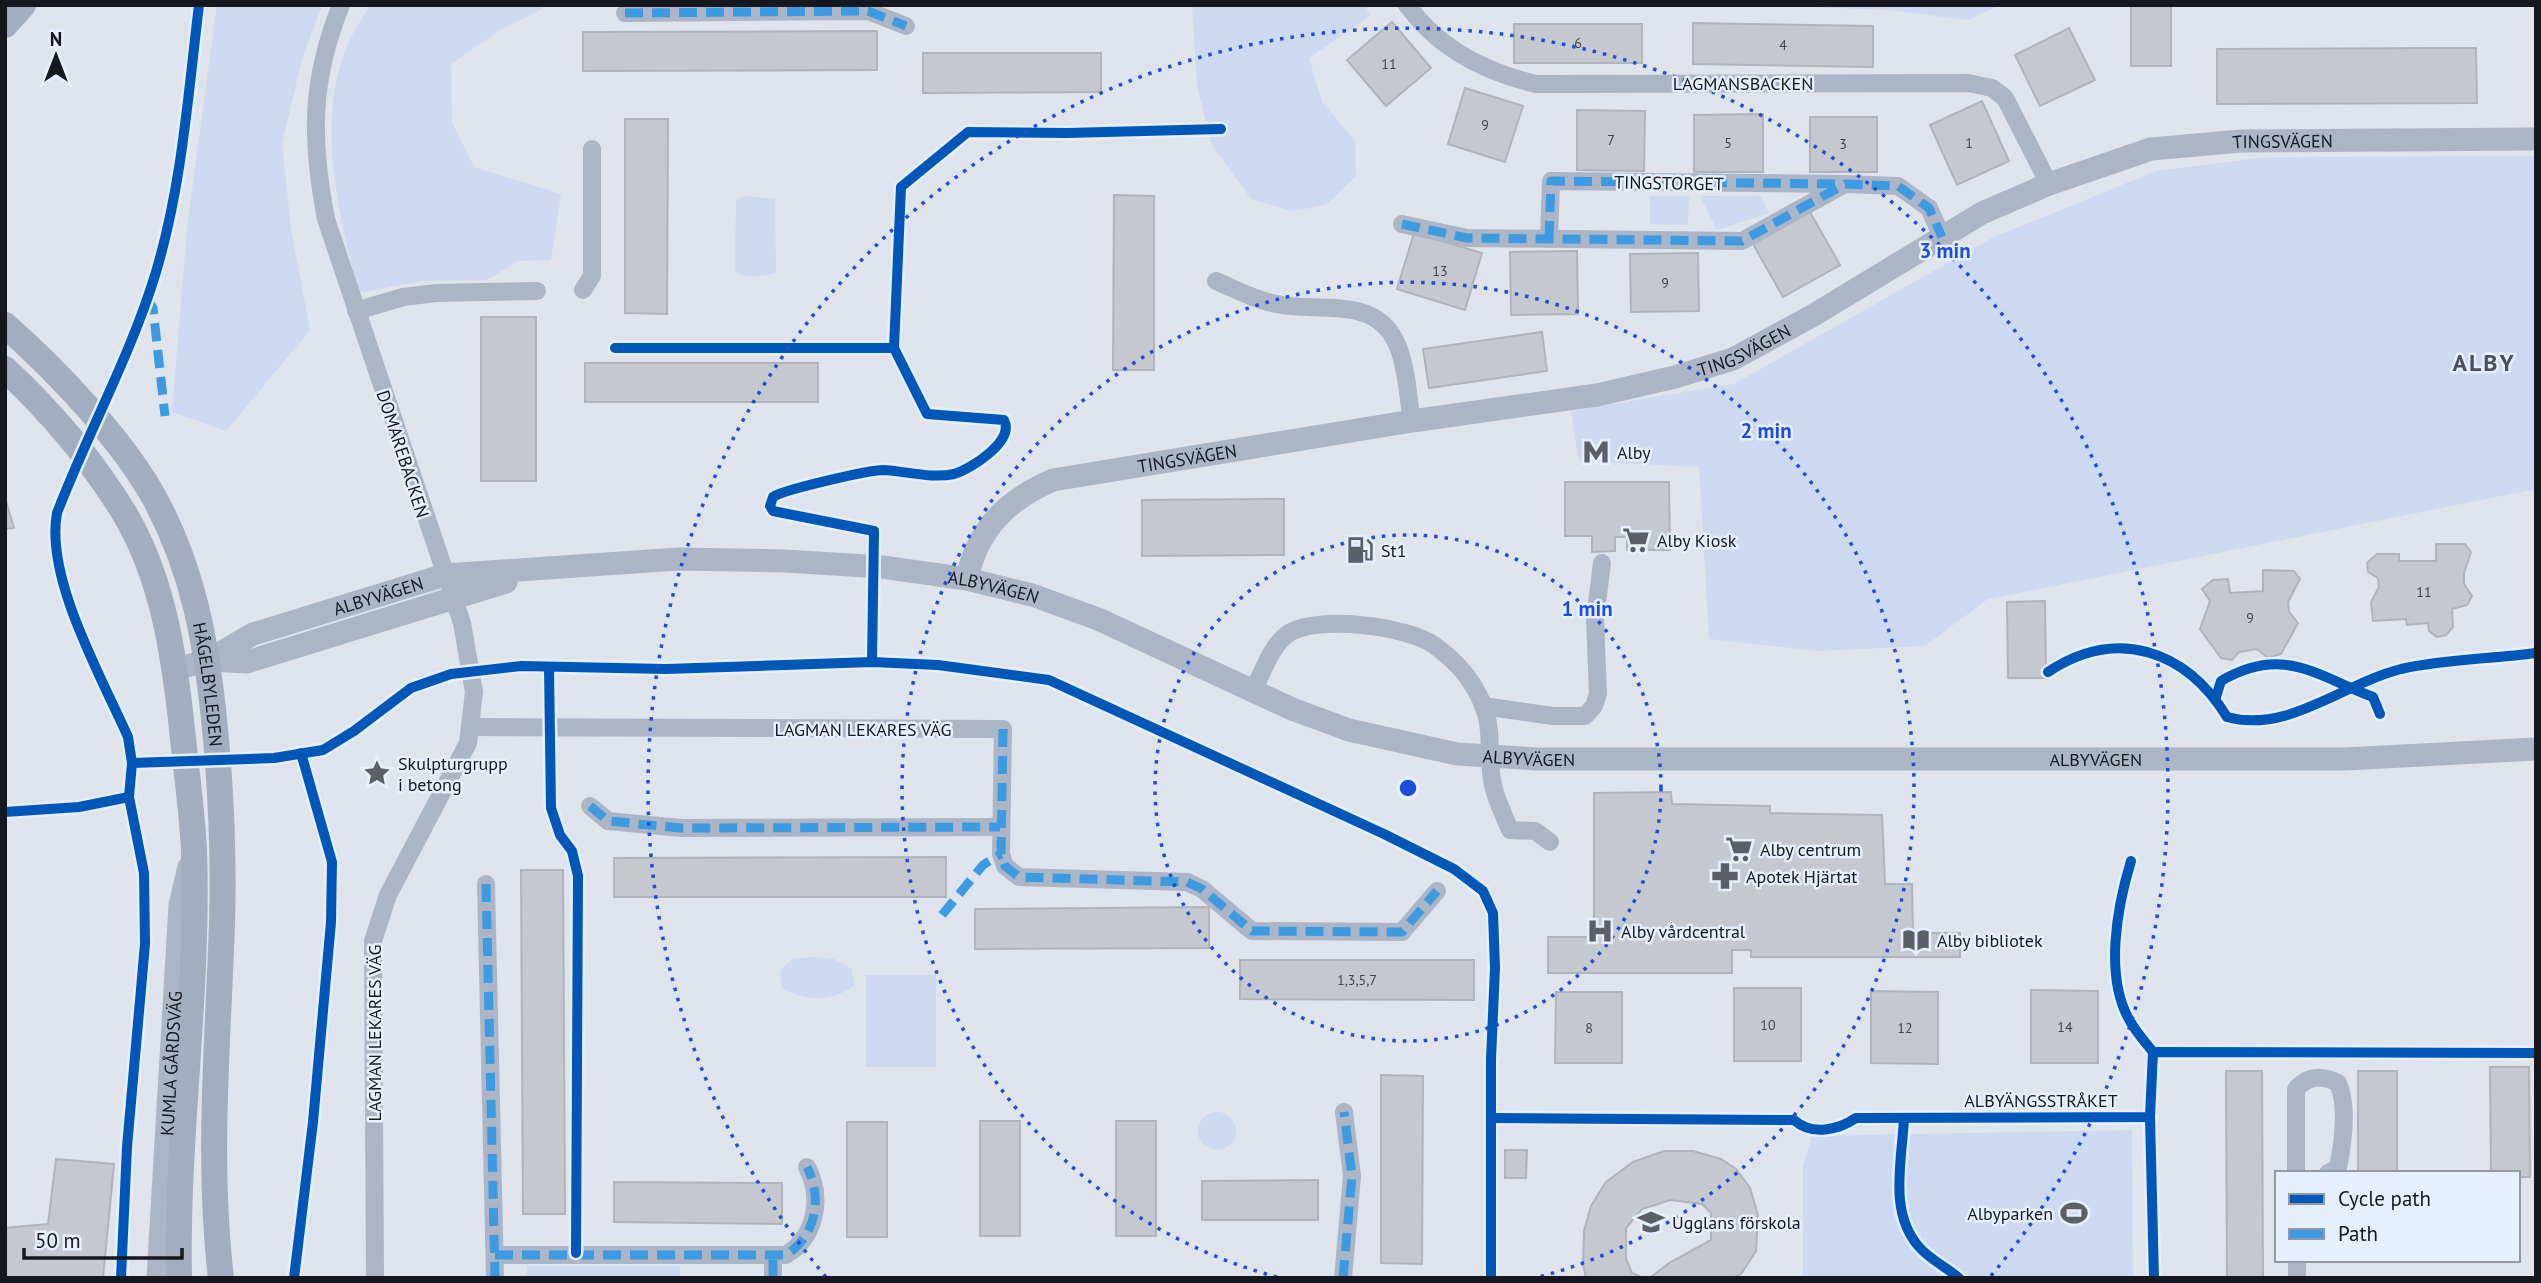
<svg xmlns="http://www.w3.org/2000/svg" width="2541" height="1283" viewBox="0 0 2541 1283" font-family="'PT Sans',sans-serif">
  <rect width="100%" height="100%" fill="#dfe3eb"/>
  <!-- green -->
  <g fill="#cdd9f0">
    <path d="M217 5H322L302 59 282 144 291 229 310 330 226 431 172 412 187 228Z"/>
    <path d="M370 5H542L541 10 500 30 451 64 452 123 474 167 561 194 551 260 518 261 487 280 423 281 358 293C340 214 315 128 346 48 352 33 362 19 370 5Z"/>
    <path d="M1192 5H1365L1370 16 1309 58 1322 102 1355 141 1356 176 1326 205 1293 211 1251 199 1211 143 1197 85Z"/>
    <path d="M1763 5H2000L1968 20 1889 10Z"/>
    <path d="M2536 156V489L1988 599 1925 646 1819 651 1709 639 1699 467 1579 461 1571 411 1734 384 1992 238 2156 171 2269 157Z"/>
    <path d="M745 196 775 199 776 272C766 277 745 278 735 272L736 200Z"/>
    <path d="M1650 196H1689L1688 225 1650 224Z"/>
    <path d="M1700 196H1761L1769 213 1717 230Z"/>
    <path d="M812 957 834 959 852 969 854 986C830 1002 807 1002 782 988L780 971 792 959Z"/>
    <rect x="866" y="975" width="70" height="92"/>
    <circle cx="1217" cy="1131" r="19"/>
    <path d="M2132 1130 2133 1278H1803V1166L1812 1136Z"/>
    <rect x="527" y="1266" width="153" height="12"/>
  </g>
  <!-- building -->
  <g fill="#c5c8ce" stroke="#b0b3b9" stroke-width="2" fill-rule="evenodd">
    <rect x="2131" y="5" width="40" height="61"/>
    <path d="M1392 22 1431 68 1386 106 1347 60Z"/>
    <path d="M1693 23 1873 26V67L1693 64Z"/>
    <rect x="1514" y="24" width="128" height="39"/>
    <path d="M2069 28 2095 80 2040 106 2015 55Z"/>
    <path d="M877 31V70L583 71V32Z"/>
    <path d="M2432 48H2476L2477 103 2217 104V49Z"/>
    <path d="M923 53H1101V92L923 93Z"/>
    <path d="M1465 88 1523 106 1505 162 1448 144Z"/>
    <path d="M1982 101 2009 161 1957 185 1930 125Z"/>
    <path d="M1577 110 1645 111 1644 171 1577 170Z"/>
    <path d="M1763 114V172H1694V115Z"/>
    <rect x="1810" y="117" width="67" height="55"/>
    <path d="M625 119H668L667 314 625 313Z"/>
    <path d="M1114 195 1154 196V370H1113Z"/>
    <path d="M1810 212 1840 265 1783 297 1753 244Z"/>
    <path d="M1414 233 1482 253 1465 310 1397 289Z"/>
    <path d="M1577 251 1578 314 1511 315 1510 252Z"/>
    <path d="M1698 253 1699 311 1631 312 1630 254Z"/>
    <rect x="481" y="317" width="55" height="164"/>
    <path d="M1542 332 1547 371 1429 388 1423 349Z"/>
    <rect x="585" y="363" width="233" height="39"/>
    <path d="M1565 482H1669L1670 550H1627V537H1615V551L1592 552V536H1565Z"/>
    <path d="M5 498 14 528 5 529Z"/>
    <path d="M1284 499V555L1142 556V500Z"/>
    <path d="M2436 544H2465L2471 552 2464 573V584L2472 596 2467 605 2452 609 2453 627 2446 635 2437 637 2429 631 2428 623 2407 625 2406 619 2373 621 2371 602 2379 587 2378 578 2368 572 2367 563 2377 554H2399V561H2436Z"/>
    <path d="M2263 570 2294 571 2300 579 2288 602 2289 612 2298 623 2281 654 2268 658 2257 649 2239 652 2232 660 2221 658 2200 629 2210 601 2202 589 2213 580 2228 579 2230 593 2263 591Z"/>
    <path d="M2045 601 2046 678H2008L2007 602Z"/>
    <path d="M1671 792 1672 804 1770 806V813L1882 815 1885 884H1912L1913 933H1960V957H1751V950H1732V973H1548V937H1594V793Z"/>
    <path d="M946 857V897H614V858Z"/>
    <path d="M521 870H563L565 1214H523Z"/>
    <path d="M1209 907V948L975 949V909Z"/>
    <path d="M1240 960H1474V1000L1240 999Z"/>
    <rect x="1734" y="988" width="67" height="73"/>
    <path d="M2031 990 2098 991V1063H2031Z"/>
    <path d="M1871 991 1938 992V1064L1871 1063Z"/>
    <path d="M1556 992H1622V1063H1555Z"/>
    <path d="M2490 1067H2529L2530 1177H2518V1173H2491Z"/>
    <path d="M2226 1071H2262L2263 1278H2227Z"/>
    <rect x="2358" y="1071" width="39" height="102"/>
    <path d="M1381 1075 1423 1076 1422 1264 1381 1263Z"/>
    <rect x="980" y="1121" width="40" height="115"/>
    <rect x="1116" y="1121" width="40" height="115"/>
    <rect x="847" y="1122" width="40" height="115"/>
    <path d="M1505 1150H1527L1526 1178H1505Z"/>
    <path d="M1664 1151H1693L1721 1159 1736 1169 1750 1188 1758 1215 1756 1251 1741 1274 1732 1278H1586L1583 1264 1584 1231 1591 1206 1606 1182 1633 1162ZM1670 1200 1702 1204 1711 1213V1240L1669 1263 1651 1277H1641L1632 1273 1626 1259V1228L1642 1209Z"/>
    <path d="M56 1159 114 1164 103 1278H5V1228L48 1224Z"/>
    <path d="M1318 1180V1220H1202V1181Z"/>
    <path d="M614 1182 782 1183V1224L614 1222Z"/>
  </g>
  <g fill="none" stroke-linecap="round" stroke-linejoin="round">
    <!-- minor -->
    <g stroke="#acb5c6" stroke-width="18">
      <path d="M341 5C310 82 311 140 326 219L462 623 474 692 468 743 388 895 373 941 375 1278"/>
      <path d="M1407 5C1438 48 1485 72 1536 84L1968 83 1992 88 2005 98 2049 184"/>
      <path d="M625 13 868 11 906 26"/>
      <path d="M1402 224 1467 238 1742 241 1845 184 1898 186 1929 208 1942 237"/>
      <path d="M1549 239 1551 181 1843 184"/>
      <path d="M1216 281C1237 290 1260 302 1282 305 1316 311 1367 299 1390 332 1407 355 1407 394 1412 421"/>
      <path d="M583 290 592 276V149"/>
      <path d="M356 311 403 297 436 293 537 291"/>
      <path d="M1253 691C1263 672 1271 645 1289 633 1318 615 1407 626 1434 645 1449 656 1465 671 1474 687 1498 726 1485 748 1493 785 1496 800 1504 815 1510 830L1535 831 1550 842"/>
      <path d="M1483 706 1553 716H1585L1594 706 1598 694 1595 619 1602 563"/>
      <path d="M472 727 1003 729 1001 854 1005 866 1019 877 1187 882 1202 889 1252 931 1402 932 1437 891"/>
      <path d="M590 806 608 821 681 828 1000 827"/>
      <path d="M486 884 495 1278"/>
      <path d="M2296 1173V1089C2309 1075 2322 1075 2338 1083 2348 1106 2343 1143 2338 1168L2328 1173"/>
      <path d="M495 1255H786C816 1236 823 1198 807 1167"/>
      <path d="M2297 1260V1278"/>
      <path d="M773 1278V1255"/>
      <path d="M1343 1278 1352 1176 1344 1112"/>
    </g>
    <!-- tertiary -->
    <g stroke="#acb5c6" stroke-width="23">
      <path id="s1" d="M967 579C977 529 1007 500 1053 480L1412 421 1597 395 1675 377 1733 359 1812 316 1982 213 2049 184 2151 149 2241 141 2536 139"/>
      <path id="s2" d="M209 660 253 634 445 575 678 559 785 561 882 567 967 579 1032 595 1098 619 1292 709 1349 730 1457 754 1537 759H2345L2536 749"/>
      <path d="M176 669 209 660 247 662 506 582"/>
      <path id="s3" d="M158 1278 180 905 189 867"/>
    </g>
    <!-- secondary -->
    <g stroke="#a2adc0" stroke-width="26">
      <path d="M5 25 23 5"/>
      <path id="s4" d="M5 325C56 370 124 441 156 501 193 570 206 641 214 719 221 787 224 855 222 924 218 1042 207 1160 221 1278"/>
      <path d="M5 369C50 411 91 459 123 511 163 577 174 654 182 729 186 769 192 810 194 850 199 993 176 1135 179 1278"/>
    </g>
    <!-- quiet -->
    <g stroke="#3b9ae0" stroke-width="9" stroke-dasharray="18 9" stroke-linecap="butt">
      <path d="M625 13 868 11 906 26"/>
      <path d="M1402 224 1467 238 1742 241 1845 184 1898 186 1929 208 1942 237"/>
      <path d="M1549 239 1551 181 1843 184"/>
      <path d="M147 298 153 308 165 416"/>
      <path d="M1003 729 1001 854 1005 866 1019 877 1187 882 1202 889 1252 931 1402 932 1437 891"/>
      <path d="M590 806 608 821 681 828 1000 827"/>
      <path d="M486 884 495 1278"/>
      <path d="M942 915 983 865 1001 854"/>
      <path d="M495 1255H786C816 1236 823 1198 807 1167"/>
      <path d="M773 1278V1255"/>
      <path d="M1343 1278 1352 1176 1344 1112"/>
    </g>
    <defs>
      <g id="cycleway">
        <path d="M615 348H894"/>
        <path d="M872 662 874 531 773 511 770 506 773 497C782 490 869 470 883 470 905 471 932 479 954 474 971 469 1015 441 1004 420L927 414 894 348 901 187 968 132 1067 133 1221 129"/>
        <path d="M549 667 551 808 560 835 572 851 578 876 576 1253"/>
        <path d="M2048 672C2116 627 2185 649 2227 717 2288 734 2344 683 2401 669 2446 659 2491 659 2536 653"/>
        <path d="M2216 697 2221 681C2283 645 2315 675 2373 697L2380 714"/>
        <path d="M132 763 274 758 323 750 354 731 411 688 451 674 521 666 666 669 872 662 938 665 1049 680 1384 834 1454 869 1483 891 1493 913 1495 968 1491 1059V1278"/>
        <path d="M5 812 79 807 129 797"/>
        <path d="M2131 861C2117 907 2104 977 2130 1021 2136 1032 2145 1042 2153 1052"/>
        <path d="M2150 1117 2154 1278"/>
        <path d="M1491 1118 1794 1120C1812 1136 1838 1130 1856 1118L2150 1117 2153 1052 2536 1053"/>
        <path d="M1904 1118C1902 1162 1888 1213 1920 1248 1931 1260 1946 1267 1959 1278"/>
        <path d="M121 1278 127 1147 145 944 144 873 129 797 132 763 128 737C101 676 45 578 57 513 88 432 131 355 156 272 182 185 188 95 199 5"/>
        <path d="M294 1278 313 1122 331 922 332 862 301 753"/>
      </g>
    </defs>
    <!-- cycleway casing -->
    <use href="#cycleway" stroke="#e6effe" stroke-width="15"/>
    <!-- cycleway -->
    <use href="#cycleway" stroke="#0057b8" stroke-width="10"/>
  </g>
  <!-- distance rings -->
  <g fill="none" stroke="#1d4ed8" stroke-width="3.5" stroke-dasharray="3.5 7">
    <circle cx="1408" cy="788" r="253"/>
    <path d="M1277 1277A506 506 0 1 1 1539 1277"/>
    <path d="M826 1277A760 760 0 1 1 1990 1277"/>
  </g>
  <!-- icons -->
  <defs>
    <symbol id="metro-bare" viewBox="-9 -9 18 18"><path d="M-5.5 5V-5H-3L0 0L3-5H5.5V5H3V-.5L0 4L-3-.5V5Z" fill="#5c5f66" stroke="#e6effe" stroke-width="2.5" paint-order="stroke"/></symbol>
    <symbol id="supermarket-bare" viewBox="-9 -9 18 18"><path d="M-6-5.5h2.5l.6 2H6L4.5 2H-2.5L-4.4-4H-6ZM-1.5 3.2a1.3 1.3 0 1 0 .1 0ZM3 3.2a1.3 1.3 0 1 0 .1 0Z" fill="#5c5f66" stroke="#e6effe" stroke-width="2.5" paint-order="stroke"/></symbol>
    <symbol id="fuel-bare" viewBox="-9 -9 18 18"><path d="M-5.5-6h7V0h2V4h1.3V-2.5L3-4.5l.8-.8L6-3V5H2.5V1h-1V6h-7ZM-4.2-4.7v3.2H.2V-4.7Z" fill="#5c5f66" stroke="#e6effe" stroke-width="2.5" paint-order="stroke"/></symbol>
    <symbol id="sight-bare" viewBox="-9 -9 18 18"><path d="M0-6L1.8-2.2L6-1.7L2.9 1.2L3.7 5.4L0 3.3L-3.7 5.4L-2.9 1.2L-6-1.7L-1.8-2.2Z" fill="#5c5f66" stroke="#e6effe" stroke-width="2.5" paint-order="stroke"/></symbol>
    <symbol id="pharmacy-bare" viewBox="-9 -9 18 18"><path d="M-2-6h4v4h4v4h-4v4h-4v-4h-4v-4h4Z" fill="#5c5f66" stroke="#e6effe" stroke-width="2.5" paint-order="stroke"/></symbol>
    <symbol id="hospital-bare" viewBox="-9 -9 18 18"><path d="M-5-5h3v3.5h4V-5h3V5h-3V1.5h-4V5h-3Z" fill="#5c5f66" stroke="#e6effe" stroke-width="2.5" paint-order="stroke"/></symbol>
    <symbol id="library-bare" viewBox="-9 -9 18 18"><path d="M-6-4Q-3-5.5-.7-3.5V5Q-3 3-6 4ZM6-4Q3-5.5 .7-3.5V5Q3 3 6 4Z" fill="#5c5f66" stroke="#e6effe" stroke-width="2.5" paint-order="stroke"/></symbol>
    <symbol id="stadium-bare" viewBox="-9 -9 18 18"><path d="M0-5a6.5 5 0 1 0 0 10a6.5 5 0 1 0 0-10ZM-3.5-1.8h7v3.6h-7Z" fill="#5c5f66" stroke="#e6effe" stroke-width="2.5" paint-order="stroke"/></symbol>
    <symbol id="school-bare" viewBox="-9 -9 18 18"><path d="M0-5L7-2L0 1L-7-2ZM-4 1L0 2.5L4 1V4Q0 6-4 4Z" fill="#5c5f66" stroke="#e6effe" stroke-width="2.5" paint-order="stroke"/></symbol>
  </defs>
  <g fill-rule="evenodd">
    <use href="#metro-bare" x="1577" y="433" width="38" height="38"/>
    <use href="#supermarket-bare" x="1617" y="521" width="38" height="38"/>
    <use href="#fuel-bare" x="1341" y="531" width="38" height="38"/>
    <use href="#sight-bare" x="358" y="754" width="38" height="38"/>
    <use href="#supermarket-bare" x="1720" y="830" width="38" height="38"/>
    <use href="#pharmacy-bare" x="1706" y="857" width="38" height="38"/>
    <use href="#hospital-bare" x="1581" y="912" width="38" height="38"/>
    <use href="#library-bare" x="1897" y="921" width="38" height="38"/>
    <use href="#stadium-bare" x="2055" y="1194" width="38" height="38"/>
    <use href="#school-bare" x="1632" y="1203" width="38" height="38"/>
  </g>
  <g text-anchor="middle" dominant-baseline="central" stroke-width="5" stroke-linejoin="round" paint-order="stroke">
    <!-- number labels -->
    <g font-size="14" fill="#41444a">
      <text x="1578" y="43">6</text>
      <text x="1783" y="45">4</text>
      <text x="1389" y="64">11</text>
      <text x="1485" y="125">9</text>
      <text x="1611" y="140">7</text>
      <text x="1728" y="143">5</text>
      <text x="1969" y="143">1</text>
      <text x="1843" y="144">3</text>
      <text x="1440" y="271">13</text>
      <text x="1665" y="283">9</text>
      <text x="2424" y="592">11</text>
      <text x="2250" y="618">9</text>
      <text x="1357" y="980">1,3,5,7</text>
      <text x="1768" y="1025">10</text>
      <text x="2065" y="1027">14</text>
      <text x="1589" y="1028">8</text>
      <text x="1905" y="1028">12</text>
    </g>
    <!-- street labels -->
    <g font-size="18" fill="#15181e" stroke="#e6effe">
      <text x="1743" y="83">LAGMANSBACKEN</text>
      <text stroke="none"><textPath href="#s1" startOffset="1430">TINGSVÄGEN</textPath></text>
      <text transform="translate(1669 183) rotate(1)">TINGSTORGET</text>
      <text stroke="none"><textPath href="#s1" startOffset="842">TINGSVÄGEN</textPath></text>
      <text transform="translate(403 454) rotate(72)">DOMAREBACKEN</text>
      <text stroke="none"><textPath href="#s1" startOffset="273">TINGSVÄGEN</textPath></text>
      <text stroke="none"><textPath href="#s2" startOffset="803">ALBYVÄGEN</textPath></text>
      <text stroke="none"><textPath href="#s2" startOffset="182">ALBYVÄGEN</textPath></text>
      <text stroke="none"><textPath href="#s4" startOffset="425">HÅGELBYLEDEN</textPath></text>
      <text x="863" y="729">LAGMAN LEKARES VÄG</text>
      <text stroke="none"><textPath href="#s2" startOffset="1370">ALBYVÄGEN</textPath></text>
      <text stroke="none"><textPath href="#s2" startOffset="1937">ALBYVÄGEN</textPath></text>
      <text transform="translate(374 1033) rotate(-90)">LAGMAN LEKARES VÄG</text>
      <text stroke="none"><textPath href="#s3" startOffset="215">KUMLA GÅRDSVÄG</textPath></text>
      <text x="2041" y="1100">ALBYÄNGSSTRÅKET</text>
    </g>
    <!-- poi labels -->
    <g font-size="18" fill="#15181e" stroke="#e6effe" text-anchor="start">
      <text x="1617" y="452">Alby</text>
      <text x="1657" y="540">Alby Kiosk</text>
      <text x="1381" y="550">St1</text>
      <text x="398" y="763">Skulpturgrupp<tspan x="398" dy="21">i betong</tspan></text>
      <text x="1760" y="849">Alby centrum</text>
      <text x="1746" y="876">Apotek Hjärtat</text>
      <text x="1621" y="931">Alby vårdcentral</text>
      <text x="1937" y="940">Alby bibliotek</text>
      <text x="2053" y="1213" text-anchor="end">Albyparken</text>
      <text x="1672" y="1222">Ugglans förskola</text>
    </g>
    <!-- district labels -->
    <g font-size="24" font-weight="bold" letter-spacing="2" fill="#494f5c" stroke="#e6effe">
      <text x="2484" y="362">ALBY</text>
    </g>
  </g>
  <circle cx="1408" cy="788" r="10" fill="#1d4ed8" stroke="#e6effe" stroke-width="3.5"/>
  <g font-size="21" text-anchor="middle" font-weight="bold" fill="#1d4ed8" stroke="#e6effe" stroke-width="5" stroke-linejoin="round" paint-order="stroke">
    <text x="1945" y="258">3 min</text>
    <text x="1766" y="438">2 min</text>
    <text x="1587" y="616">1 min</text>
  </g>
  <!-- border -->
  <rect width="2541" height="1283" fill="none" stroke="#15181e" stroke-width="14"/>
  <!-- legend -->
  <rect x="2275" y="1171" width="245" height="91" fill="#e6effe" stroke="#9299a4" stroke-width="2"/>
  <rect x="2289" y="1194" width="35" height="10" fill="#0057b8" stroke="#9299a4" stroke-width="2"/>
  <text x="2338" y="1206" font-size="21" fill="#15181e">Cycle path</text>
  <rect x="2289" y="1229" width="35" height="10" fill="#3b9ae0" stroke="#9299a4" stroke-width="2"/>
  <text x="2338" y="1241" font-size="21" fill="#15181e">Path</text>
  <!-- north arrow -->
  <g transform="translate(56 56)" stroke="#e6effe" stroke-width="5" paint-order="stroke">
  <path d="M0-5L12 26L0 18L-12 26Z" fill="#15181e"/>
  <text y="-10" font-size="19" font-weight="bold" text-anchor="middle" fill="#15181e">N</text>
  </g>
  <!-- scale -->
  <path d="M24 1248v10h158v-10" fill="none" stroke="#15181e" stroke-width="3.5"/>
  <text x="35" y="1248" font-size="21" fill="#15181e" stroke="#e6effe" stroke-width="5" paint-order="stroke">50 m</text>
</svg>
